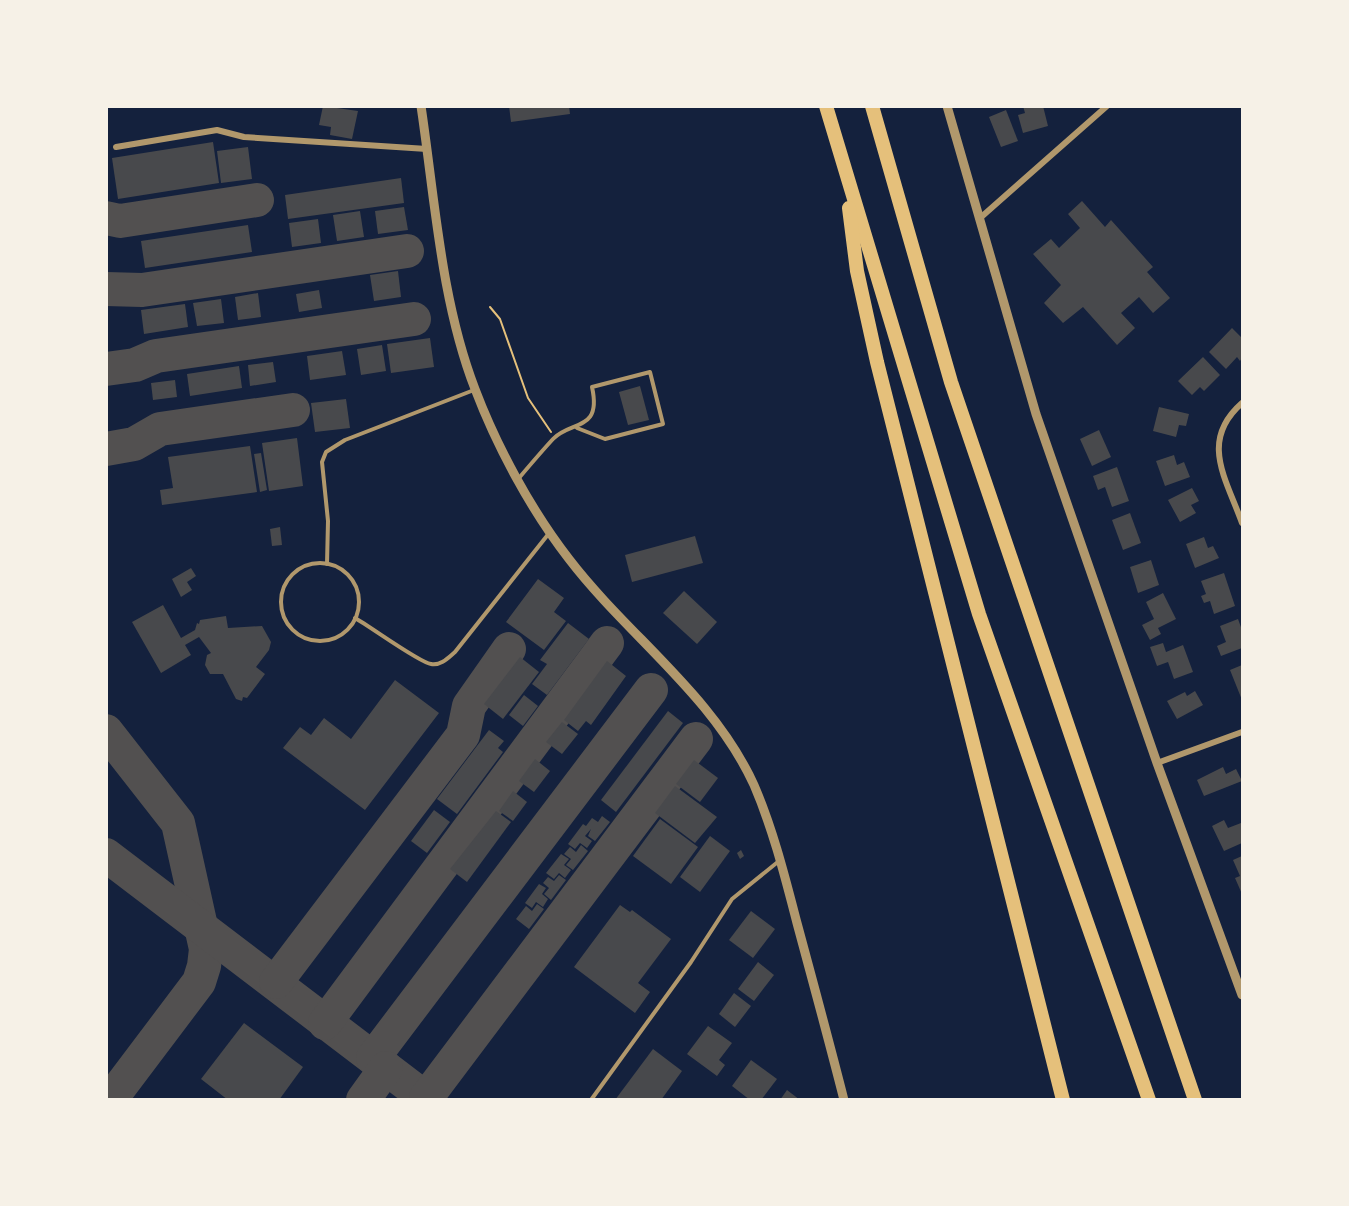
<svg xmlns="http://www.w3.org/2000/svg" width="1349" height="1206" viewBox="0 0 1349 1206" font-family="Roboto,sans-serif">
  <rect width="100%" height="100%" fill="#14213d"/>
  <g fill="none" stroke-linecap="round" stroke-linejoin="round">
    <!-- taxiway -->
    <g stroke="#525050" stroke-width="34">
      <path d="M106 218 120 221 257 200"/>
      <path d="M106 289 142 290 407 251"/>
      <path d="M106 369 135 365 156 356 414 319"/>
      <path d="M106 449 134 444 160 429 293 410"/>
      <path d="M106 731 178 823 206 949 204 966 199 982 110 1100"/>
      <path d="M106 855 428 1100"/>
      <path d="M276 982 463 735 469 706 509 649"/>
      <path d="M325 1023 607 643"/>
      <path d="M373 1058 651 690"/>
      <path d="M426 1098 696 739"/>
      <path d="M363 1100 386 1068"/>
    </g>
  </g>
  <!-- building -->
  <g fill="#48494c">
    <path d="M323 106 358 111 352 139 330 135 331 127 319 125Z"/>
    <path d="M509 106H569L570 114 511 122Z"/>
    <path d="M1023 106H1043L1048 126 1023 133 1018 115 1025 113Z"/>
    <path d="M1006 110 1018 141 1001 147 989 117Z"/>
    <path d="M213 142 219 183 118 199 112 158Z"/>
    <path d="M248 147 252 179 221 183 217 151Z"/>
    <path d="M401 178 404 203 288 219 285 195Z"/>
    <path d="M1082 201 1105 227 1111 220 1153 267 1147 272 1170 298 1153 313 1139 297 1121 313 1135 328 1117 345 1083 307 1063 323 1044 303 1061 285 1033 254 1051 239 1059 248 1080 228 1068 214Z"/>
    <path d="M404 207 408 230 378 234 375 211Z"/>
    <path d="M360 211 364 237 337 241 333 215Z"/>
    <path d="M318 219 321 243 292 247 289 223Z"/>
    <path d="M248 225 252 252 145 268 141 241Z"/>
    <path d="M398 271 401 297 374 301 370 275Z"/>
    <path d="M319 290 322 308 299 312 296 294Z"/>
    <path d="M258 293 261 317 238 320 235 297Z"/>
    <path d="M221 299 224 323 197 326 193 303Z"/>
    <path d="M185 304 188 327 144 334 141 310Z"/>
    <path d="M1232 328 1242 338V358L1240 361 1237 357 1226 369 1209 352Z"/>
    <path d="M430 338 434 367 391 373 387 344Z"/>
    <path d="M382 345 386 371 361 375 357 349Z"/>
    <path d="M342 351 346 375 310 380 307 356Z"/>
    <path d="M1203 357 1220 375 1204 391 1200 387 1192 395 1178 381Z"/>
    <path d="M273 362 276 382 250 386 248 365Z"/>
    <path d="M239 366 242 388 190 396 187 374Z"/>
    <path d="M175 380 177 397 153 400 151 383Z"/>
    <path d="M640 386 649 420 628 425 619 392Z"/>
    <path d="M346 399 350 428 315 432 311 403Z"/>
    <path d="M1159 407 1189 414 1186 426 1179 425 1176 437 1153 431Z"/>
    <path d="M1099 430 1111 457 1092 466 1080 439Z"/>
    <path d="M297 438 303 486 269 491 262 443Z"/>
    <path d="M250 446 257 492 162 505 160 490 173 488 168 457Z"/>
    <path d="M261 453 267 490 260 492 254 454Z"/>
    <path d="M1174 455 1177 465 1184 462 1190 477 1165 486 1156 461Z"/>
    <path d="M1117 467 1129 501 1112 507 1105 487 1098 490 1093 476Z"/>
    <path d="M1192 488 1199 501 1191 505 1196 513 1180 522 1168 500Z"/>
    <path d="M1130 513 1141 543 1123 550 1112 520Z"/>
    <path d="M280 527 282 545 272 546 270 529Z"/>
    <path d="M695 536 703 563 632 582 625 555Z"/>
    <path d="M1204 537 1208 548 1213 546 1219 558 1195 568 1186 544Z"/>
    <path d="M1151 560 1159 585 1138 593 1130 567Z"/>
    <path d="M191 568 196 576 187 582 192 590 181 597 172 579Z"/>
    <path d="M1224 573 1235 606 1214 614 1210 601 1204 603 1201 596 1206 594 1201 581Z"/>
    <path d="M538 579 564 598 554 612 566 621 544 650 506 622Z"/>
    <path d="M684 591 717 622 697 644 663 613Z"/>
    <path d="M1163 593 1176 619 1158 628 1161 634 1150 640 1142 625 1154 619 1146 602Z"/>
    <path d="M163 605 181 638 195 630 197 623 199 624 200 620 226 616 228 628 262 626 271 642 269 650 256 667 265 674 247 698 243 697 242 701 236 699 223 674H210L205 665 207 655 211 653 199 637 185 645 191 655 161 673 132 622Z"/>
    <path d="M1238 619 1242 630V648L1221 656 1217 646 1226 642 1220 626Z"/>
    <path d="M568 623 589 639 547 695 532 684 547 664 540 660Z"/>
    <path d="M1163 643 1166 652 1183 645 1193 672 1174 679 1168 662 1157 666 1150 647Z"/>
    <path d="M520 657 539 672 503 719 484 704Z"/>
    <path d="M607 661 626 676 591 725 586 721 578 731 564 720Z"/>
    <path d="M1242 665V700L1230 670Z"/>
    <path d="M395 680 439 713 365 810 283 748 300 727 311 735 324 718 351 739Z"/>
    <path d="M1195 691 1203 705 1177 719 1167 701 1185 692 1187 696Z"/>
    <path d="M524 695 538 706 523 726 509 715Z"/>
    <path d="M668 711 683 723 616 812 601 800Z"/>
    <path d="M562 722 578 734 562 754 546 742Z"/>
    <path d="M489 730 504 741 498 748 503 752 457 814 437 799Z"/>
    <path d="M535 759 550 771 534 792 519 781Z"/>
    <path d="M694 760 718 778 700 802 676 784Z"/>
    <path d="M1223 767 1226 774 1236 769 1242 781 1204 796 1197 780Z"/>
    <path d="M675 786 717 817 695 843 655 813Z"/>
    <path d="M513 791 527 802 513 821 499 811Z"/>
    <path d="M434 810 450 822 427 853 411 841Z"/>
    <path d="M496 811 511 822 467 882 450 869Z"/>
    <path d="M602 816 610 822 595 841 588 836 591 829 585 836 592 841 587 848 580 843 575 849 568 844 583 824 586 826 592 818 598 822Z"/>
    <path d="M660 819 698 847 671 884 633 856Z"/>
    <path d="M1224 820 1228 828 1241 823 1242 843 1224 851 1212 826Z"/>
    <path d="M710 836 730 851 700 892 680 877Z"/>
    <path d="M581 845 588 851 573 870 566 865 571 859 564 854 570 847 576 852Z"/>
    <path d="M741 850 744 856 740 859 737 853Z"/>
    <path d="M561 854 569 859 564 865 571 870 565 878 559 873 554 879 546 873Z"/>
    <path d="M1242 856V894L1235 878 1240 876 1233 860Z"/>
    <path d="M559 875 566 880 551 900 544 894 549 888 543 883 548 877 554 881Z"/>
    <path d="M539 884 546 888 542 894 548 899 543 907 536 902 532 908 525 903Z"/>
    <path d="M537 904 544 909 529 929 516 919 526 906 532 911Z"/>
    <path d="M620 905 630 912 632 910 671 939 638 983 650 992 635 1013 574 967Z"/>
    <path d="M751 911 775 929 753 958 729 940Z"/>
    <path d="M758 962 774 975 754 1001 738 989Z"/>
    <path d="M734 993 751 1006 735 1027 719 1014Z"/>
    <path d="M244 1023 303 1067 279 1100H228L201 1079Z"/>
    <path d="M708 1026 732 1043 719 1060 725 1065 717 1076 687 1054Z"/>
    <path d="M653 1049 682 1071 661 1100H615Z"/>
    <path d="M751 1060 777 1079 761 1100H750L732 1086Z"/>
    <path d="M787 1090 800 1100H780Z"/>
  </g>
  <g fill="none" stroke-linecap="round" stroke-linejoin="round">
    <!-- path -->
    <path stroke="#e5c07b" stroke-width="2" d="M490 307 500 319 528 398 551 432"/>
    <!-- service -->
    <g stroke="#b1986c" stroke-width="4">
      <path d="M519 478C530 465 541 452 553 439 571 420 602 432 592 387L650 372 663 424 605 439 577 428"/>
      <circle cx="320" cy="602" r="39"/>
      <path d="M327 564 328 521 322 462 326 452 345 440 474 390"/>
      <path d="M355 618C371 627 420 663 431 664 441 666 449 657 455 652L550 532"/>
      <path d="M591 1100 691 962 732 899 779 861"/>
    </g>
    <!-- minor -->
    <g stroke="#b1986c" stroke-width="6">
      <path d="M116 147 217 130 244 137 427 149"/>
      <path d="M979 219 1107 106"/>
      <path d="M1242 403C1199 441 1226 478 1242 523"/>
      <path d="M1157 763 1242 732"/>
    </g>
    <!-- tertiary -->
    <g stroke="#b1986c" stroke-width="9">
      <path d="M421 106C435 200 441 301 475 389 497 447 531 510 569 559 628 636 713 695 754 785 773 829 785 877 797 923 813 982 829 1041 844 1100"/>
      <path d="M947 106 1036 414 1157 763 1242 995"/>
    </g>
    <!-- motorway -->
    <g stroke="#e5c07b" stroke-width="14">
      <path d="M826 106 979 614 1149 1100"/>
      <path d="M872 106 951 382 1195 1100"/>
      <path d="M849 208 857 271 877 362 1063 1100"/>
    </g>
  </g>
  <!-- border -->
  <rect width="1349" height="1206" fill="none" stroke="#f6f1e7" stroke-width="216"/>
</svg>
